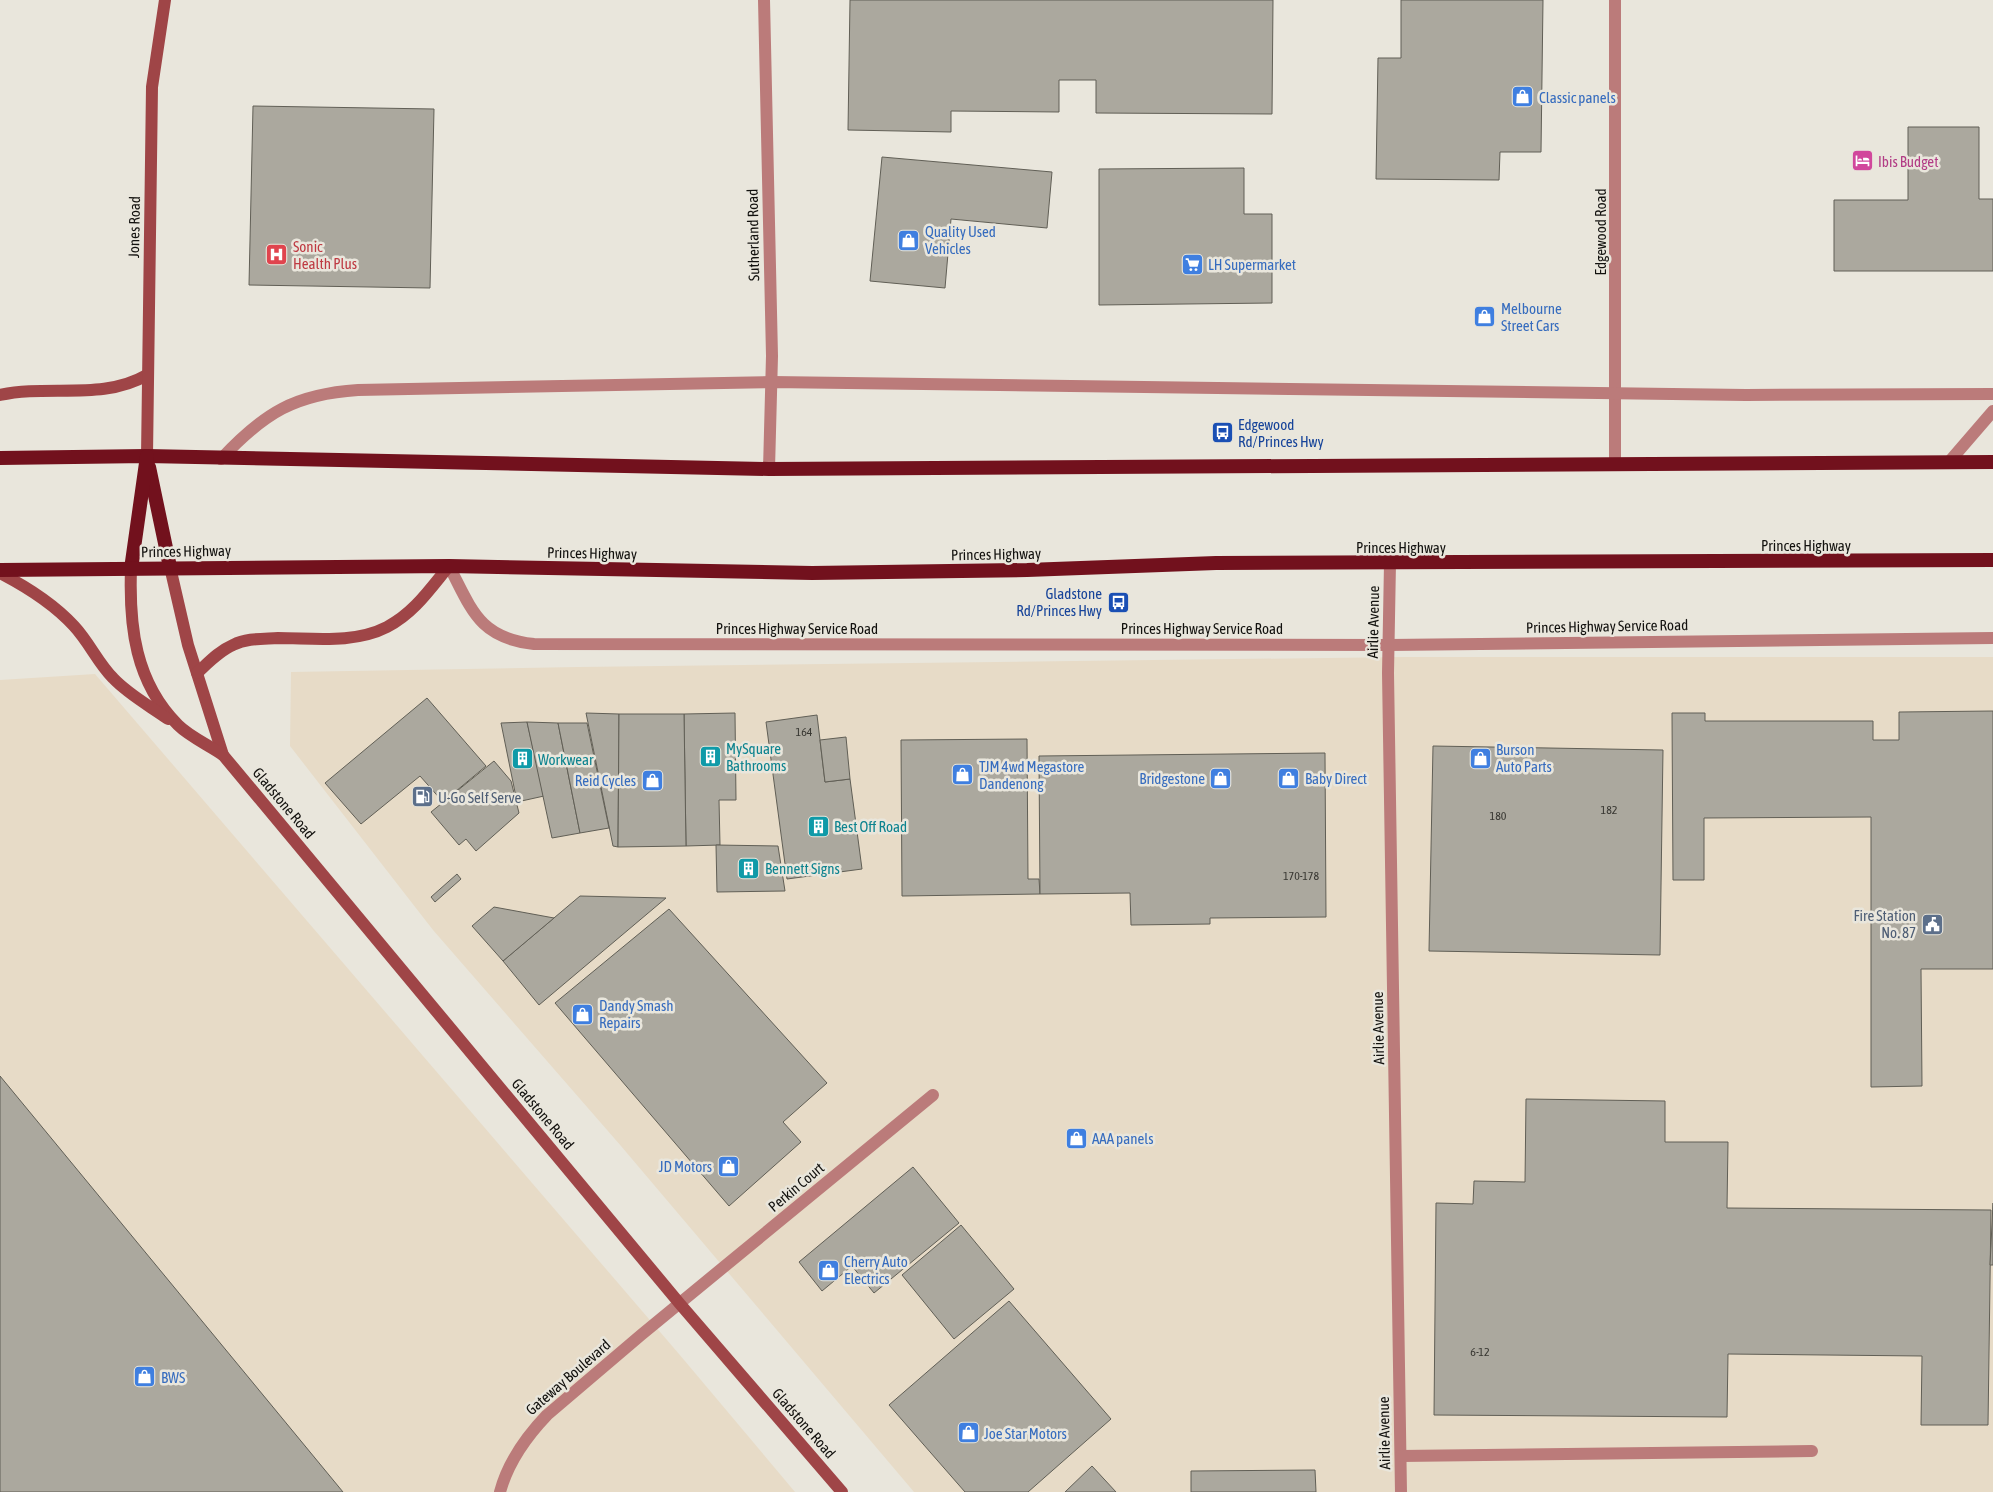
<svg xmlns="http://www.w3.org/2000/svg" width="1993" height="1492" viewBox="0 0 1993 1492" font-family="'Asap Condensed',sans-serif">
  <rect width="100%" height="100%" fill="#e9e6dc"/>
  <!-- commercial -->
  <g fill="#e7dbc7">
    <path d="M1405 657H1993V1492H914L621 1146 433 930 290 746 291 672 578 667Z"/>
    <path d="M95 674 679 1354 795 1492H0V680Z"/>
  </g>
  <!-- building -->
  <g fill="#aba89e" stroke="#615f56">
    <path d="M850 0H1273L1272 114 1096 113V80H1059V112L951 111V132L848 130Z"/>
    <path d="M1401 0H1543L1541 152H1500L1499 180 1376 179 1378 58H1401Z"/>
    <path d="M253 106 434 109 430 288 249 285Z"/>
    <path d="M1908 127H1979V199H1993V271H1834V200H1908Z"/>
    <path d="M882 157 1052 172 1047 228 951 219 945 288 870 281Z"/>
    <path d="M1244 168V214H1272V303L1099 305V169Z"/>
    <path d="M427 698 486 766 443 802 420 776 361 824 325 783Z"/>
    <path d="M1993 711V969H1921L1922 1086 1871 1087V817L1704 818V880H1673L1672 713H1705V721H1873V740H1899V712Z"/>
    <path d="M586 713 619 714 618 847 613 846Z"/>
    <path d="M735 713 736 800H719L720 845 686 846 684 714Z"/>
    <path d="M619 714H684L686 846 618 847Z"/>
    <path d="M817 715 825 782 850 779 862 869 787 879 766 722Z"/>
    <path d="M527 722 544 796 517 802 501 723Z"/>
    <path d="M527 722 558 723 580 833 552 838Z"/>
    <path d="M558 723H587L609 828 580 833Z"/>
    <path d="M846 737 850 779 825 782 820 740Z"/>
    <path d="M1027 739 1028 879H1039L1040 894 902 896 901 740Z"/>
    <path d="M1433 746 1663 750 1660 955 1429 951Z"/>
    <path d="M1325 753 1326 917 1210 918V924L1131 925 1130 893 1040 894 1039 756Z"/>
    <path d="M494 761 511 781 519 813 476 851 466 839 459 845 431 812Z"/>
    <path d="M716 845 778 846 785 891 717 892Z"/>
    <path d="M457 874 461 879 435 902 431 897Z"/>
    <path d="M580 896 666 898 539 1005 503 961Z"/>
    <path d="M494 907 554 918 503 961 472 926Z"/>
    <path d="M669 909 827 1083 783 1122 801 1142 729 1206 555 1003Z"/>
    <path d="M0 1076 343 1492H0Z"/>
    <path d="M1526 1099 1665 1101V1142H1728L1727 1208 1991 1210 1988 1425H1921L1922 1356 1728 1354 1727 1417 1434 1415 1436 1203 1473 1204 1474 1181 1525 1182Z"/>
    <path d="M913 1167 959 1223 874 1293 852 1266 822 1291 799 1262Z"/>
    <path d="M1993 1203V1265H1990Z"/>
    <path d="M961 1225 1014 1289 954 1339 902 1275Z"/>
    <path d="M1009 1301 1111 1419 1028 1492H965L889 1405Z"/>
    <path d="M1092 1466 1116 1492H1065Z"/>
    <path d="M1315 1470 1316 1492H1191V1471Z"/>
  </g>
  <g fill="none" stroke-linecap="round" stroke-linejoin="round">
    <!-- minor -->
    <g stroke="#bb7b7a" stroke-width="12">
      <path d="M764 0 772 356 769 469"/>
      <path d="M1615 0V463"/>
      <path d="M221 459C264 413 295 394 358 390L772 382 1746 395 1993 394"/>
      <path d="M1949 462 1993 411"/>
      <path d="M1390 563 1388 673 1401 1492"/>
      <path d="M449 566C472 610 479 638 534 644L1389 645 1993 638"/>
      <path d="M1401 1456 1812 1451"/>
      <path d="M500 1492C508 1462 526 1437 547 1415L641 1335 933 1095"/>
    </g>
    <!-- secondary -->
    <g stroke="#9f4547" stroke-width="12">
      <path d="M0 395C49 384 102 401 147 375"/>
      <path d="M147 456 152 87 165 0"/>
      <path d="M170 567 188 645 223 755"/>
      <path d="M131 569C129 626 135 682 178 725 190 737 209 745 223 755L680 1304 842 1492"/>
      <path d="M0 573C27 587 53 603 74 626 89 642 98 663 113 678 129 695 150 706 168 719"/>
      <path d="M197 673C208 663 219 651 233 645 247 638 262 639 278 638 313 638 354 644 387 627 414 613 430 589 449 566"/>
    </g>
    <!-- trunk -->
    <g stroke="#72111d" stroke-width="14">
      <path d="M0 458 147 456 769 469 1993 462"/>
      <path d="M149 467 170 567"/>
      <path d="M131 569 147 456"/>
      <path d="M0 570 449 566 812 573 1027 570 1216 563 1993 560"/>
    </g>
  </g>
  <!-- icons -->
  <defs>
    <symbol id="shop-square" viewBox="-11 -11 22 22"><rect x="-9" y="-9" width="18" height="18" rx="4" fill="#3f7fe0" stroke="#e9e6dc"/><path d="M-5-2.5h2.3a2.7 3.5 0 0 1 5.4 0H5L5.5 6h-11ZM-1.5-2.5h3a1.5 2.3 0 0 0-3 0Z" fill="#fff"/></symbol>
    <symbol id="hotel-square" viewBox="-11 -11 22 22"><rect x="-9" y="-9" width="18" height="18" rx="4" fill="#d1479c" stroke="#e9e6dc"/><path d="M-6-4.5h1.5V1H6V5H4.5V3h-9V5H-6ZM-4 0a1.8 1.8 0 1 1 3.6 0ZM.5 0V-2.5h3Q6-2.5 6 0Z" fill="#fff"/></symbol>
    <symbol id="hospital-square" viewBox="-11 -11 22 22"><rect x="-9" y="-9" width="18" height="18" rx="4" fill="#e0444e" stroke="#e9e6dc"/><path d="M-5-5h3v3.5h4V-5h3V5h-3V1.5h-4V5h-3Z" fill="#fff"/></symbol>
    <symbol id="supermarket-square" viewBox="-11 -11 22 22"><rect x="-9" y="-9" width="18" height="18" rx="4" fill="#3f7fe0" stroke="#e9e6dc"/><path d="M-6-5.5h2.5l.6 2H6L4.5 2H-2.5L-4.4-4H-6ZM-1.5 3.2a1.3 1.3 0 1 0 .1 0ZM3 3.2a1.3 1.3 0 1 0 .1 0Z" fill="#fff"/></symbol>
    <symbol id="bus-square" viewBox="-11 -11 22 22"><rect x="-9" y="-9" width="18" height="18" rx="4" fill="#1a4fb4" stroke="#e9e6dc"/><path d="M-5-6H5V4H4V6H2V4H-2V6H-4V4H-5ZM-3.5-4V0h7V-4ZM-3.5 1.2v1.5H-2V1.2ZM2 1.2v1.5H3.5V1.2Z" fill="#fff"/></symbol>
    <symbol id="building-square" viewBox="-11 -11 22 22"><rect x="-9" y="-9" width="18" height="18" rx="4" fill="#0f9aa8" stroke="#e9e6dc"/><path d="M-4-6H4V6H1V3H-1V6H-4ZM-2.5-4.3h1.7v1.8h-1.7ZM.8-4.3h1.7v1.8H.8ZM-2.5-1h1.7V.8h-1.7ZM.8-1h1.7V.8H.8Z" fill="#fff"/></symbol>
    <symbol id="fuel-square" viewBox="-11 -11 22 22"><rect x="-9" y="-9" width="18" height="18" rx="4" fill="#5c6f8a" stroke="#e9e6dc"/><path d="M-5.5-6h7V0h2V4h1.3V-2.5L3-4.5l.8-.8L6-3V5H2.5V1h-1V6h-7ZM-4.2-4.7v3.2H.2V-4.7Z" fill="#fff"/></symbol>
    <symbol id="civic-square" viewBox="-11 -11 22 22"><rect x="-9" y="-9" width="18" height="18" rx="4" fill="#5c6f8a" stroke="#e9e6dc"/><path d="M-.6-6.5H3V-4.5H.6V-3L4-1V1h2V6H-6V1h2V-1L-.6-3ZM-1.2 2.5V6h2.4V2.5Z" fill="#fff"/></symbol>
  </defs>
  <g fill-rule="evenodd">
    <use href="#shop-square" x="1510" y="84" width="25" height="25"/>
    <use href="#hotel-square" x="1850" y="148" width="25" height="25"/>
    <use href="#shop-square" x="896" y="228" width="25" height="25"/>
    <use href="#hospital-square" x="264" y="242" width="25" height="25"/>
    <use href="#supermarket-square" x="1180" y="252" width="25" height="25"/>
    <use href="#shop-square" x="1472" y="304" width="25" height="25"/>
    <use href="#bus-square" x="1210" y="420" width="25" height="25"/>
    <use href="#bus-square" x="1106" y="590" width="25" height="25"/>
    <use href="#building-square" x="698" y="744" width="25" height="25"/>
    <use href="#shop-square" x="1468" y="746" width="25" height="25"/>
    <use href="#building-square" x="510" y="746" width="25" height="25"/>
    <use href="#shop-square" x="950" y="762" width="25" height="25"/>
    <use href="#shop-square" x="1208" y="766" width="25" height="25"/>
    <use href="#shop-square" x="1276" y="766" width="25" height="25"/>
    <use href="#shop-square" x="640" y="768" width="25" height="25"/>
    <use href="#fuel-square" x="410" y="784" width="25" height="25"/>
    <use href="#building-square" x="806" y="814" width="25" height="25"/>
    <use href="#building-square" x="736" y="856" width="25" height="25"/>
    <use href="#civic-square" x="1920" y="912" width="25" height="25"/>
    <use href="#shop-square" x="570" y="1002" width="25" height="25"/>
    <use href="#shop-square" x="1064" y="1126" width="25" height="25"/>
    <use href="#shop-square" x="716" y="1154" width="25" height="25"/>
    <use href="#shop-square" x="816" y="1258" width="25" height="25"/>
    <use href="#shop-square" x="132" y="1364" width="25" height="25"/>
    <use href="#shop-square" x="956" y="1420" width="25" height="25"/>
  </g>
  <g text-anchor="middle" dominant-baseline="central" stroke-width="5" stroke-linejoin="round" paint-order="stroke">
    <!-- number labels -->
    <g font-size="12" fill="#383732">
      <text x="804" y="732">164</text>
      <text x="1609" y="810">182</text>
      <text x="1498" y="816">180</text>
      <text x="1301" y="876">170-178</text>
      <text x="1480" y="1352">6-12</text>
    </g>
    <!-- shop labels -->
    <g font-size="15" fill="#366cbe" stroke="#e9e6dc" text-anchor="start">
      <text x="1539" y="97">Classic panels</text>
      <text x="925" y="231">Quality Used<tspan x="925" dy="17">Vehicles</tspan></text>
      <text x="1208" y="264">LH Supermarket</text>
      <text x="1501" y="308">Melbourne<tspan x="1501" dy="17">Street Cars</tspan></text>
      <text x="1496" y="749">Burson<tspan x="1496" dy="17">Auto Parts</tspan></text>
      <text x="979" y="766">TJM 4wd Megastore<tspan x="979" dy="17">Dandenong</tspan></text>
      <text x="1205" y="778" text-anchor="end">Bridgestone</text>
      <text x="1305" y="778">Baby Direct</text>
      <text x="636" y="780" text-anchor="end">Reid Cycles</text>
      <text x="599" y="1005">Dandy Smash<tspan x="599" dy="17">Repairs</tspan></text>
      <text x="1092" y="1138">AAA panels</text>
      <text x="712" y="1166" text-anchor="end">JD Motors</text>
      <text x="844" y="1261">Cherry Auto<tspan x="844" dy="17">Electrics</tspan></text>
      <text x="161" y="1377">BWS</text>
      <text x="984" y="1433">Joe Star Motors</text>
    </g>
    <!-- hotel labels -->
    <g font-size="15" fill="#b23c85" stroke="#e9e6dc" text-anchor="start">
      <text x="1878" y="161">Ibis Budget</text>
    </g>
    <!-- street labels -->
    <g font-size="15" fill="#12110e" stroke="#e9e6dc">
      <text transform="translate(134 227) rotate(-89)">Jones Road</text>
      <text transform="translate(1600 232) rotate(-90)">Edgewood Road</text>
      <text transform="translate(753 235) rotate(-91)">Sutherland Road</text>
      <text x="1806" y="545">Princes Highway</text>
      <text x="1401" y="547">Princes Highway</text>
      <text transform="translate(186 551) rotate(-1)">Princes Highway</text>
      <text transform="translate(592 553) rotate(1)">Princes Highway</text>
      <text transform="translate(996 554) rotate(-1)">Princes Highway</text>
      <text transform="translate(1373 622) rotate(-89)">Airlie Avenue</text>
      <text transform="translate(1607 626) rotate(-1)">Princes Highway Service Road</text>
      <text x="797" y="628">Princes Highway Service Road</text>
      <text x="1202" y="628">Princes Highway Service Road</text>
      <text transform="translate(284 803) rotate(50)">Gladstone Road</text>
      <text transform="translate(1378 1028) rotate(-91)">Airlie Avenue</text>
      <text transform="translate(543 1114) rotate(50)">Gladstone Road</text>
      <text transform="translate(796 1187) rotate(-40)">Perkin Court</text>
      <text transform="translate(568 1377) rotate(-41)">Gateway Boulevard</text>
      <text transform="translate(804 1423) rotate(49)">Gladstone Road</text>
      <text transform="translate(1384 1433) rotate(-91)">Airlie Avenue</text>
    </g>
    <!-- health labels -->
    <g font-size="15" fill="#be3a42" stroke="#e9e6dc" text-anchor="start">
      <text x="293" y="246">Sonic<tspan x="293" dy="17">Health Plus</tspan></text>
    </g>
    <!-- transit labels -->
    <g font-size="15" fill="#164399" stroke="#e9e6dc" text-anchor="start">
      <text x="1238" y="424">Edgewood<tspan x="1238" dy="17">Rd/Princes Hwy</tspan></text>
      <text x="1102" y="593" text-anchor="end">Gladstone<tspan x="1102" dy="17">Rd/Princes Hwy</tspan></text>
    </g>
    <!-- culture labels -->
    <g font-size="15" fill="#0d838f" stroke="#e9e6dc" text-anchor="start">
      <text x="726" y="748">MySquare<tspan x="726" dy="17">Bathrooms</tspan></text>
      <text x="538" y="759">Workwear</text>
      <text x="834" y="826">Best Off Road</text>
      <text x="765" y="868">Bennett Signs</text>
    </g>
    <!-- service labels -->
    <g font-size="15" fill="#4e5e75" stroke="#e9e6dc" text-anchor="start">
      <text x="438" y="797">U-Go Self Serve</text>
      <text x="1916" y="915" text-anchor="end">Fire Station<tspan x="1916" dy="17">No. 87</tspan></text>
    </g>
  </g>
</svg>
